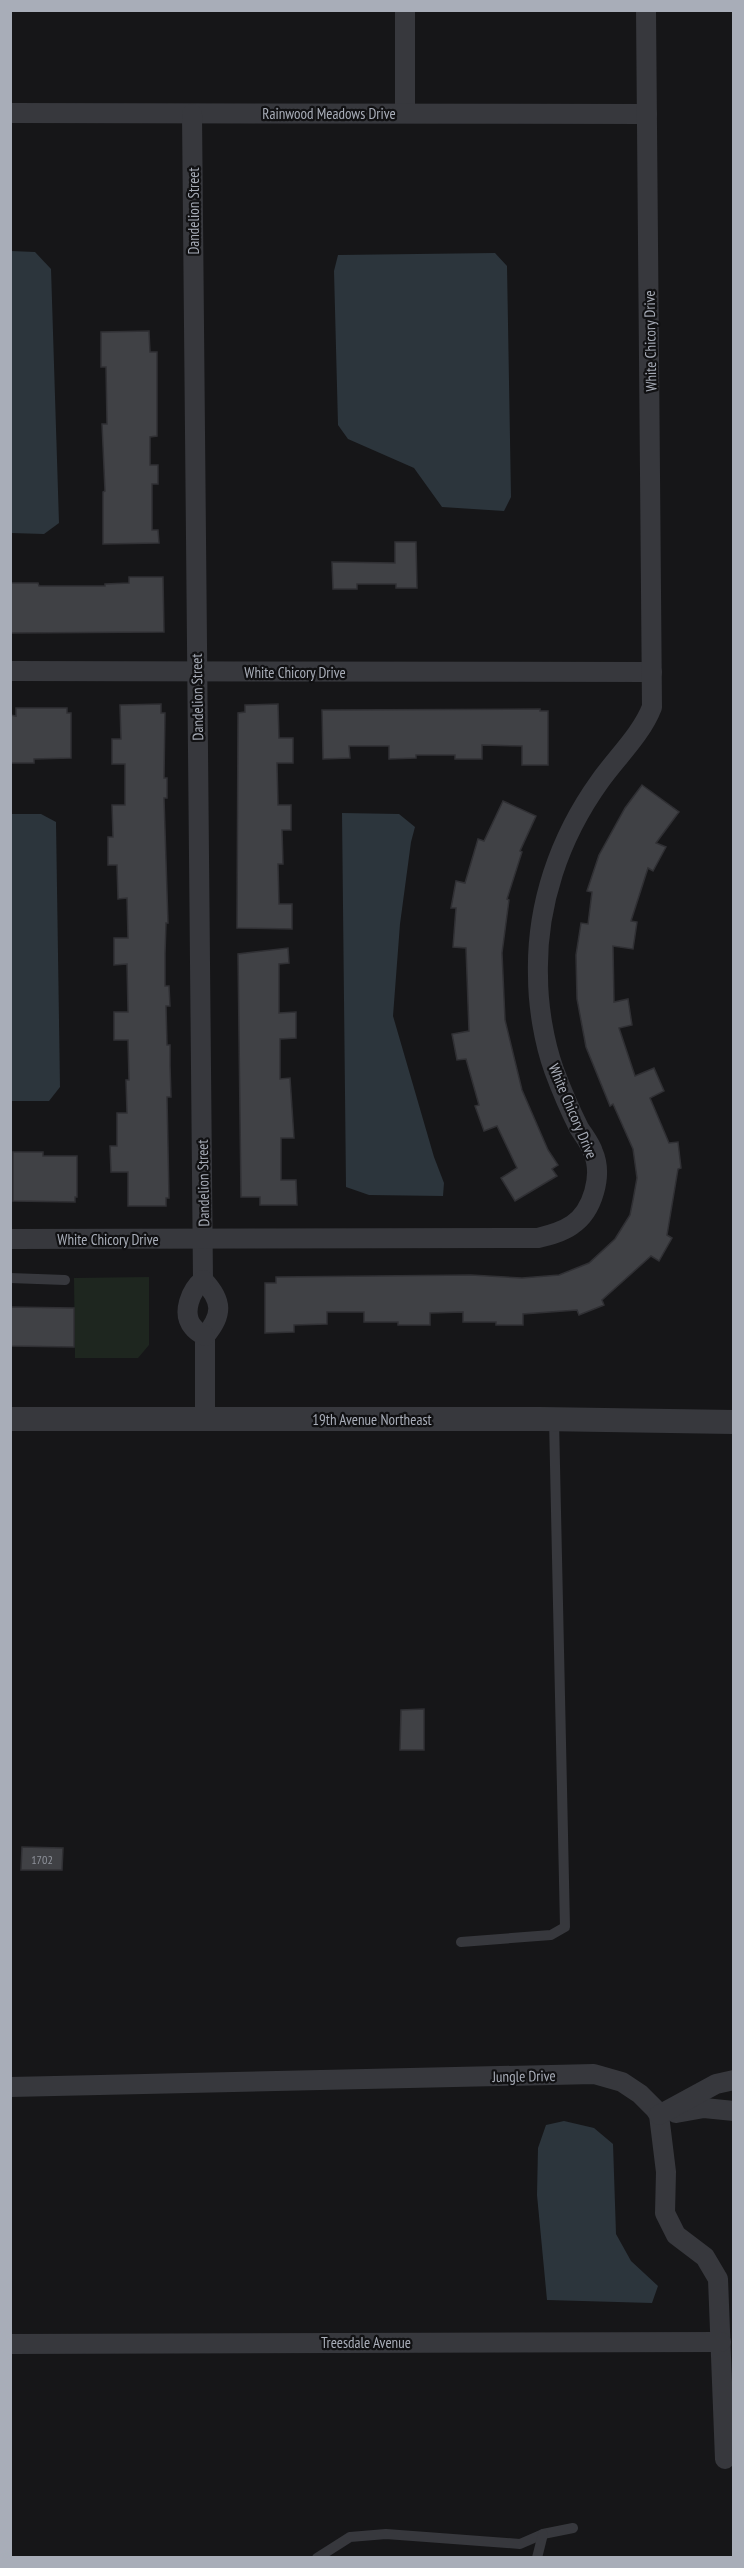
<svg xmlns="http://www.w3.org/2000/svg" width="744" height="2568" viewBox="0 0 744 2568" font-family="'PT Sans Narrow',sans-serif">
  <rect width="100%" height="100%" fill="#161618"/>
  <!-- green -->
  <path fill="#1e261f" d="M149 1277V1345L138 1358H75L74 1278Z"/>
  <!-- water -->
  <g fill="#2c353c">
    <path d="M11 251 35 252 51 269 59 523 44 534 11 533Z"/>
    <path d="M495 253 507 266 511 497 504 511 442 507 414 468 348 439 338 425 334 271 338 255Z"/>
    <path d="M342 813 399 814 415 827 411 842 400 924 393 1016 434 1157 444 1183 443 1196 369 1195 346 1187Z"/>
    <path d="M11 814H41L56 822 60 1087 49 1101H11Z"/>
    <path d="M564 2121 594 2128 613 2144 616 2234 631 2261 658 2286 652 2303 547 2300 537 2195 538 2148 546 2125Z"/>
  </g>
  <!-- building -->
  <g fill="#404145" stroke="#303034" stroke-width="1.5">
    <path d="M149 331 150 352H157V436L150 437V465H158V484H152V530H158L159 543 103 544V492L105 491 102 424H107L106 367H101V332Z"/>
    <path d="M395 542H416L417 588H396V584H357V589H333L332 562 395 563Z"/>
    <path d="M129 577H163L164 632 10 633V583H38L39 586H105V584L129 583Z"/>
    <path d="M161 704V713H165L164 778H167V798H164L168 923H166L165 954V986H169L170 1006H166L167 1045H170V1065L171 1097H167L169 1198H166V1206H128V1172H111L110 1146H117V1113H127L126 1080H129L128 1040H114V1012H128L127 964 114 965V938H128L127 898 118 899 117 865H108V837H113L112 805H125V764H112V739H121L120 705Z"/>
    <path d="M278 704 279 738H293V763H277L278 805H291V830H282L283 864H278L279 904H292V929L237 928 238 713 245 712V705Z"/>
    <path d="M16 708H67V713H71V758L34 759V763H10V715L16 716Z"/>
    <path d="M540 709V711H548V765H522V746L482 745V759H455V755H416V758L389 759V746H349L350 758 323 759 322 710Z"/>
    <path d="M642 785 679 812 656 843 666 847 653 871 648 868 631 921 637 922 633 949 613 946 614 1002 628 999 632 1025 619 1028 635 1076 654 1068 664 1091 650 1098 669 1143 678 1142 681 1168 678 1169 667 1235 672 1238 659 1261 651 1256 602 1300 604 1305 579 1315 577 1310 523 1314V1325H496V1322H463V1312L430 1313V1325H398V1322H364V1312H327V1324L294 1325V1332L265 1333V1283H276V1277L471 1275 522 1278 559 1275 589 1263 615 1239 630 1215 633 1200 637 1178 633 1149 613 1104 610 1106 586 1047 577 999 576 955 581 923 588 924 592 892 587 891 599 855 625 808Z"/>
    <path d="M503 801 536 816 520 851 522 852 507 899 509 900 502 953 505 1020 522 1090 548 1150 558 1165 552 1169 557 1176 515 1201 501 1178 517 1168 497 1126 484 1131 475 1106 479 1105 466 1059 457 1060 452 1034 469 1031 466 948 453 947 456 908H451L456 881 465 883 478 839 484 841Z"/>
    <path d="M288 948 289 963 279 964V1013L296 1012V1038L280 1039V1079L290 1078 294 1138H281V1180H296L297 1205H260V1197H241L238 954Z"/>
    <path d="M13 1152H43V1156H77V1197H75V1202L13 1201Z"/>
    <path d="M10 1307 74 1308V1347L10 1346Z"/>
    <path d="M424 1709V1750H400L401 1710Z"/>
    <path d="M22 1847 63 1848 62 1870H21Z"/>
  </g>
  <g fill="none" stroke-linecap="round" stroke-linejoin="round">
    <!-- service -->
    <g stroke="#37383d" stroke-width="10">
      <path d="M10 1278 65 1280"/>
      <path d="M461 1942 551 1935 565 1927 554 1419"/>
      <path d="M317 2558 350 2537 386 2534 520 2544 543 2534 573 2528"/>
      <path d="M537 2558 543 2534"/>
    </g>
    <!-- minor -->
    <g stroke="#37383d" stroke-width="20">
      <path d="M405 10V113"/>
      <path d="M10 113 647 114"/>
      <path d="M192 114 203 1280C223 1301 223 1315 205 1336V1419"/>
      <path d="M10 671 652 672"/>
      <path d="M10 1239 538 1238C550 1235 562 1232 572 1225 593 1211 603 1175 593 1152 590 1143 584 1136 579 1128 570 1110 561 1089 554 1070 544 1042 538 1006 538 976 536 906 559 838 600 781 617 757 641 735 652 707L646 10"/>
      <path d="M203 1280C191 1290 181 1313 193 1327 196 1331 201 1334 205 1336"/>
      <path d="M10 2087 594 2074 622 2082 640 2094 655 2109 659 2115 666 2172 665 2213 676 2235 705 2257 718 2279 725 2459"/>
      <path d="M676 2113 704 2108 734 2111"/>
      <path d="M659 2115 716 2084 734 2080"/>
      <path d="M10 2344 721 2342"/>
    </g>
    <!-- tertiary -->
    <path stroke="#37383d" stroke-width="24" d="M10 1419H541L734 1422"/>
  </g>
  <g text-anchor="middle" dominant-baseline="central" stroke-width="4.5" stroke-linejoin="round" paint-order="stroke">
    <!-- number labels -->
    <g font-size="12" fill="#8e929b">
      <text x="42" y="1859">1702</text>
    </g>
    <!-- street labels -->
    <g font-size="15" fill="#a8adb8" stroke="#111113">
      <text x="329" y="113">Rainwood Meadows Drive</text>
      <text transform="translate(193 211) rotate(-90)">Dandelion Street</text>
      <text transform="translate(650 341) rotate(-91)">White Chicory Drive</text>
      <text x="295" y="672">White Chicory Drive</text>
      <text transform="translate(197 697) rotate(-91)">Dandelion Street</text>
      <text transform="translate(573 1111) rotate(67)">White Chicory Drive</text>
      <text transform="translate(203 1183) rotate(-91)">Dandelion Street</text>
      <text x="108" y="1239">White Chicory Drive</text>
      <text x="372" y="1419">19th Avenue Northeast</text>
      <text transform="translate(524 2076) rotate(-1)">Jungle Drive</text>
      <text x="366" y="2342">Treesdale Avenue</text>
    </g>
  </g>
  <!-- border -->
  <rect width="744" height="2568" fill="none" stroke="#a8adb8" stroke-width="24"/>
</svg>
